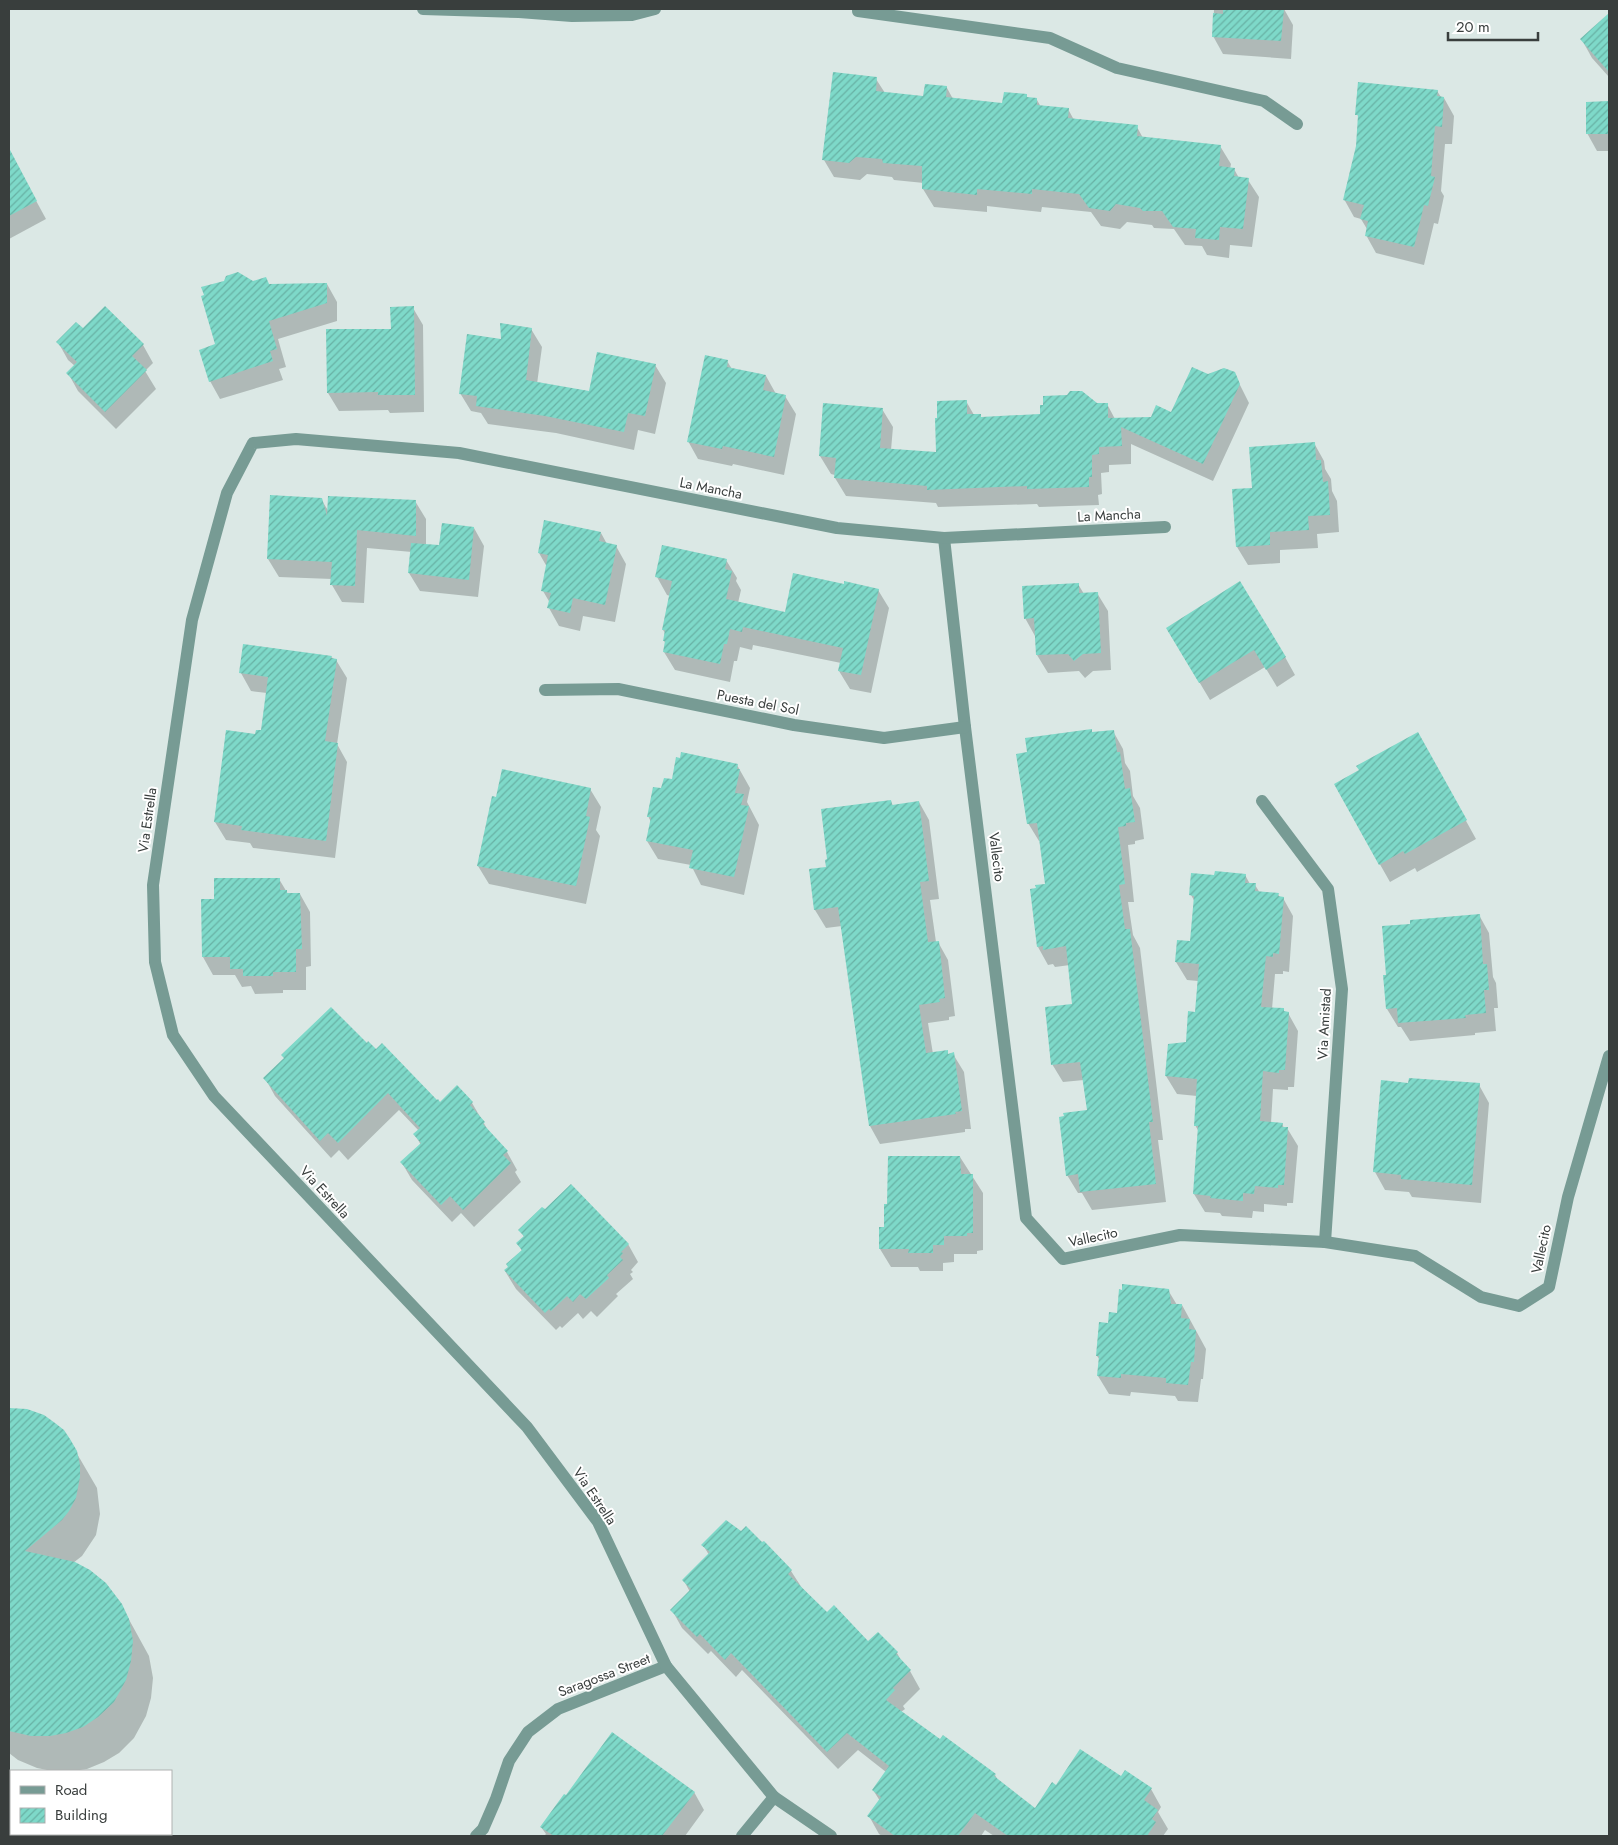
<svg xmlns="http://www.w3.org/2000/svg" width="1618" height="1845" viewBox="0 0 1618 1845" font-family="Jost,sans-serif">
  <defs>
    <pattern id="building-hatch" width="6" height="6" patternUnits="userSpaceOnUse" patternTransform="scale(1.25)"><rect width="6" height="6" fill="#7ed9c9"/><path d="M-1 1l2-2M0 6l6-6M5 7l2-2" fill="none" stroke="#68b1a4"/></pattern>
  </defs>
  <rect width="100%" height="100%" fill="#dbe8e5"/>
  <!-- shadow -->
  <g fill="#0003">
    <path d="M1214 9H1284L1293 25 1291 59 1223 54 1213 36Z"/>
    <path d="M1609 15V77L1592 58 1582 40Z"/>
    <path d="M876 79 885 93 924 98 947 88 953 99 1004 104 1028 98 1037 100 1041 107 1068 109 1074 120 1137 127 1143 138 1220 146 1231 164 1230 169H1234L1239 178 1248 180 1259 197 1252 247 1230 245 1229 258 1207 255 1202 246 1185 245 1174 229 1154 228 1152 225 1127 222 1120 229 1101 226 1091 212 1042 207 1041 212 987 206V212L934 207 923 189 924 183 894 180 892 177 867 174 860 180 834 177 824 160Z"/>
    <path d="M1437 91 1441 97 1444 98 1454 116 1452 144H1445L1441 191 1444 196 1438 224 1434 223 1424 265 1376 253 1366 235 1367 229 1361 219 1354 217 1344 199 1357 146 1359 119 1357 114Z"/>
    <path d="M1587 104H1609V151H1597L1587 133Z"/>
    <path d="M9 151 46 219 9 239Z"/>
    <path d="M253 282 270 285 327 284 337 302V321L278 339 286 367 279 369 283 380 220 399 210 381 217 345Z"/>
    <path d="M413 308 423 325 424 412 390 413 388 410 339 411 328 393Z"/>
    <path d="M531 329 542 347 537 384 590 392 655 365 666 383 655 434 638 430 634 450 556 433 488 424 481 413 471 411 460 393 502 340Z"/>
    <path d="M83 330 143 345 153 363 145 371 156 389 116 429 78 391 68 373 75 366 68 360 58 342Z"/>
    <path d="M727 361 732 369 766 376 776 394 785 396 796 414 784 475 733 464 732 466 698 459 688 441Z"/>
    <path d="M1234 373 1249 403 1213 481 1131 444V464L1109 465V472L1101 473 1102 494 1098 495 1099 505 1039 507 1037 504 938 507 936 503 846 496 835 478V475L831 474 820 456 882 409 893 427 891 450 937 454 966 401 974 415 982 418 1042 415 1096 405 1107 404 1115 419 1152 418 1172 414 1208 375Z"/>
    <path d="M1314 443 1324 461 1325 469 1331 479 1332 491 1337 501 1339 532 1317 534 1318 548 1280 550V563L1248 565 1237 547 1234 490 1254 489Z"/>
    <path d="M321 499 329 512 415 501 426 519V545L440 546 474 528 484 546 478 597 420 591 409 573 412 552 367 548 364 603 342 602 332 585V579L279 577 268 559Z"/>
    <path d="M601 533 607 544 616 546 626 564 615 622 583 616 580 631 559 626 549 608 550 603 543 591 547 567 539 553Z"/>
    <path d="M726 560 737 578 736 581 741 590 738 603 786 613 845 586 878 590 889 608 871 693 850 689 839 671 841 663 753 645 752 650 740 647 737 661H734L730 682 675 670 664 652 666 644 664 641 665 633 663 630 670 596 667 595 657 577Z"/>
    <path d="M1078 584 1084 594 1097 593 1108 611 1111 670 1093 671 1085 678 1079 671 1048 673 1037 655 1035 636 1025 618Z"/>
    <path d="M1167 628 1285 657 1295 675 1277 687 1265 667 1210 700Z"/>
    <path d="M331 657 336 660 347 678 337 744 347 762 335 858 253 848 250 843 226 840 215 822 256 735 262 732 267 693 251 691 241 673Z"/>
    <path d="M1091 731 1093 733 1113 731 1123 749 1125 763 1130 771 1133 796 1140 808 1144 839 1135 841V844L1128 845 1134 902H1128L1133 935 1140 948 1163 1140H1158L1166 1202 1092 1210 1082 1193H1078L1067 1175 1088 1111 1084 1080 1063 1082 1052 1064 1074 1005 1070 965 1055 967 1053 964 1048 965 1038 947 1031 890 1047 885 1041 841H1039L1028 823 1029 753Z"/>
    <path d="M1428 752 1476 839 1417 872 1415 868 1390 882 1335 785Z"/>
    <path d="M737 765 750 788 747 802 759 825 744 895 701 885 691 865 658 859 647 841 651 822 648 816 662 790 673 781Z"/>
    <path d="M590 789 601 807 596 830 600 836 586 904 489 884 478 866 497 798Z"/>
    <path d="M891 801 893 806 919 802 929 820 939 899 930 900 936 942H938L948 960 955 1016 949 1017V1020L928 1023 933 1054 947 1052 949 1055 953 1054 964 1072 971 1129H965V1132L880 1144 870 1126 842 926 826 928 815 910 827 868Z"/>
    <path d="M1245 875 1250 884 1255 885 1260 893 1278 894 1280 898H1283L1293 916 1289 972 1283 971V974H1275L1272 1009H1283L1285 1013H1288L1298 1031 1294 1087H1288V1090L1273 1089 1271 1123 1282 1124 1284 1128H1287L1298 1146 1293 1203H1287V1206L1264 1204V1212L1253 1211 1252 1218 1222 1216 1220 1213 1205 1212 1194 1194 1199 1132 1195 1125 1197 1096 1177 1094 1166 1076 1169 1045 1187 1044 1196 1013 1198 981 1187 980 1176 962 1192 942 1195 902 1191 895 1216 876Z"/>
    <path d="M279 879 288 894H300L310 912 311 966 306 967V990H283V993L255 994 251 986 242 987 235 975H213L203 957V900H215Z"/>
    <path d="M1479 915 1489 933 1493 977 1496 983 1498 1008H1494L1496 1031 1475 1033V1035L1410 1041 1401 1027H1398L1387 1009 1385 976H1387L1412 925Z"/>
    <path d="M367 1045 440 1103 457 1087 472 1103 492 1137 507 1152 517 1170 515 1172 521 1182 474 1227 461 1213 452 1222 412 1180 402 1163 421 1145 415 1135 419 1131 399 1110 348 1160 339 1150 331 1158 275 1096 265 1078 285 1059 282 1055Z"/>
    <path d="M1410 1084 1479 1085 1489 1103 1481 1203 1412 1197 1409 1192 1385 1190 1375 1172Z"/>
    <path d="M960 1157 983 1193V1250L977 1251V1254H954V1262L943 1263V1271H920L918 1267H891L880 1249V1228H885Z"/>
    <path d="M520 1230 628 1244 638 1262 631 1270 633 1272 630 1274 633 1279 616 1294 618 1296 597 1317 591 1311 583 1319 578 1313 562 1328 560 1326 556 1330 516 1289 505 1271 522 1251 518 1244 524 1237Z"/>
    <path d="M1168 1290 1177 1305H1182L1206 1349 1203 1379H1201L1198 1402 1178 1401 1175 1396 1131 1392 1130 1396 1109 1394 1098 1376 1100 1360 1097 1356 1109 1324 1118 1314Z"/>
    <path d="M9 1410H13L76 1452 97 1488 100 1514 96 1535 82 1556 73 1563 121 1605 149 1656 153 1678 151 1698 146 1716 134 1738 119 1753 104 1762 87 1769 73 1771H52L37 1768 18 1760 9 1753Z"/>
    <path d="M703 1545 791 1571 802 1588 827 1614 868 1643 897 1653 902 1662 910 1671 920 1689 903 1706 905 1709 901 1712 940 1741 995 1775 999 1782 1035 1810 1056 1786 1121 1778 1151 1789 1161 1807 1158 1812 1168 1829 1163 1836H994L985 1830 981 1836H882L879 1834 869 1816 880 1801 873 1790 886 1772 858 1750 838 1769 742 1670 736 1677 711 1651 708 1654 682 1628 672 1610 690 1592 684 1581 709 1555Z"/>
    <path d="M694 1792 704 1810 685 1836H544L546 1834 541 1827Z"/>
  </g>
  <!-- building -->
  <g fill="url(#building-hatch)">
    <path d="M1223 9H1284L1281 41 1212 37 1213 13 1223 14Z"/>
    <path d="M1609 13V72L1580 39Z"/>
    <path d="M833 72 877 77 876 91 923 96 925 84 947 86 946 97 1002 103 1004 92 1027 94V97L1037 98V105L1069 108 1068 118 1138 125 1137 136 1221 145 1219 166 1235 168 1234 176 1249 178 1243 229 1220 227 1219 240 1195 238 1196 229 1173 227 1162 211H1143L1140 208 1116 204 1110 211 1089 208 1079 194 1032 189V194L977 189V195L922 189V166L883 163 882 159 856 157 849 163 822 160Z"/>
    <path d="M1358 82 1438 90 1437 96 1444 97 1442 127 1435 126 1431 176 1435 177 1428 206 1424 205 1414 247 1365 236 1368 221 1360 219 1364 205 1343 200 1356 146 1358 115H1355Z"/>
    <path d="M1609 101V134H1586V102Z"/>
    <path d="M9 148 37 201 9 216Z"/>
    <path d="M238 272 253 281 266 277 269 284 327 283V303L269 321 277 349 270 351 273 361 209 382 199 350 215 344 201 296 204 295 201 287 224 281 226 276Z"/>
    <path d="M105 306 144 344 132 356 147 370 105 412 66 373 77 362 56 342 76 322 83 328Z"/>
    <path d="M414 306 415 395H378V392L327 393 326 329H391L390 307Z"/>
    <path d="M500 323 532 328 526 380 589 391 597 352 656 364 645 416 628 413 624 432 545 416 476 406 477 396 459 394 467 334 501 339Z"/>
    <path d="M705 355 728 360 727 367 766 375 763 390 786 395 774 457 723 446 722 449 687 442Z"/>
    <path d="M1192 367 1208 374 1224 368 1235 372 1240 384 1203 464 1121 427 1122 446 1099 447V454L1092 455V477H1089V487L1027 489V486L927 490V486L834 478 836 458 819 456 823 403 883 408 880 448 936 452 935 418H937V401L967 400V414H981V417L1040 414V405H1043V396L1067 395 1070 391H1082L1097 403H1108V418L1151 417 1156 405 1171 412Z"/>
    <path d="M1315 442 1316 460H1321L1323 482 1328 481 1330 515 1308 516 1309 530 1270 532V545L1236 547 1232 489 1252 488 1249 447Z"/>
    <path d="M270 495 322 498 327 516 328 496 416 500V536L357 530 355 586 330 585 332 562 267 559Z"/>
    <path d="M544 520 601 532 599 541 617 545 605 605 573 598 570 613 547 608 551 593 541 591 548 555 538 553Z"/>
    <path d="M442 523 474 527 469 580 408 573 411 543 439 545Z"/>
    <path d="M662 545 727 559 725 569 732 571 726 599 785 612 793 573 844 584V581L879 589 861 675 838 671 843 648 743 627 742 632 730 629 727 644H724L720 664 663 652 665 641H663L665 630H662L672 581 655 577Z"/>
    <path d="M1240 581 1286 657 1266 670 1254 650 1199 683 1166 628Z"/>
    <path d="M1079 583V593L1098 592 1101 653 1083 654 1074 661 1068 654 1036 655 1034 618 1024 619 1022 586Z"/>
    <path d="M243 644 332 656 331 658 337 659 325 741 338 743 326 841 241 830 242 826 214 822 226 730 255 734 256 730H261L268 677 239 673Z"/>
    <path d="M1092 729V732L1114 730 1117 752H1120L1125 789 1130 788 1135 822 1126 823V826L1118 827 1125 884 1119 885 1125 929H1130L1153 1122H1149L1156 1184 1080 1192 1078 1174 1066 1176 1059 1117 1064 1116 1063 1113 1087 1110 1080 1062 1051 1065 1045 1007 1072 1004 1066 946 1043 950V946L1037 947 1030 889 1036 888 1035 885 1045 884 1037 823 1027 824 1016 754 1027 752 1025 738Z"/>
    <path d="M1418 732 1467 820 1405 854 1403 851 1379 865 1334 784 1359 770 1356 766Z"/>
    <path d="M681 752 738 764 737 769H740L735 793 744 794 741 805 749 806 734 877 689 868 693 850 646 841 651 817H647L653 787 661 788 664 778 672 779 676 757 680 758Z"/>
    <path d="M502 769 591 788 586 816 590 817 576 886 477 866 492 796 496 797Z"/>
    <path d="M891 800 892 805 919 801 929 881 920 882 928 942 939 941 945 998 939 999 940 1002 919 1005 926 1053 948 1050V1054L954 1052 962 1111 955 1112 956 1114 869 1126 838 907 814 910 809 869 826 867 825 860 827 859 821 809Z"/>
    <path d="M1215 871 1246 874 1245 883H1256L1255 891 1279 893 1278 896 1284 897 1279 954 1273 953V957L1266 956 1261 1007 1284 1008V1011L1289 1012 1285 1070H1279V1073L1263 1071 1260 1121 1283 1123 1282 1127H1288L1284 1185H1278V1188L1255 1186 1254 1194 1243 1193V1201L1210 1198 1211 1196 1193 1194 1198 1126H1194L1197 1079 1165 1076 1168 1044 1186 1042 1188 1011 1195 1012 1199 964 1175 962 1177 940 1190 941 1194 896 1189 895 1191 873 1214 875Z"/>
    <path d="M214 878H280V890H287V893H300L302 949H296V972H273V976H243V969H230V957H202L201 899H214Z"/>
    <path d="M1480 914 1483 964H1487L1489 990H1484L1486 1013 1465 1015 1466 1018 1398 1023 1397 1008 1386 1009 1383 975H1386L1382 926 1410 924V920Z"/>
    <path d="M331 1007 367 1043 368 1041 376 1049 382 1043 437 1100 438 1099 440 1102 457 1085 473 1102 470 1105 485 1122 483 1124 508 1151 503 1155 511 1163 463 1210 450 1196 441 1205 400 1162 421 1143 413 1134 420 1128 388 1093 338 1143 328 1133 320 1141 263 1078 284 1058 281 1055Z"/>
    <path d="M1409 1078 1480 1083 1472 1185 1401 1179V1175L1373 1172 1381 1080 1408 1083Z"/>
    <path d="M888 1156H960L961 1174H973V1233H967V1236H944V1245H933V1253H908L909 1249H879V1227H884V1204H887Z"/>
    <path d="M571 1184 629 1244 621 1252 623 1253 620 1257 623 1260 607 1275 609 1278 586 1299 580 1294 573 1302 567 1296 551 1311 549 1309 545 1313 504 1270 508 1267 506 1264 522 1250 516 1243 524 1236 518 1230 542 1207 545 1209Z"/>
    <path d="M1122 1284 1169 1289 1171 1304H1182L1181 1318 1190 1319 1189 1329 1196 1330 1194 1362H1191L1188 1385 1166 1383V1378L1121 1374V1378L1097 1376 1099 1356H1096L1099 1322 1108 1323 1109 1312 1117 1313 1119 1289 1122 1290Z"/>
    <path d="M9 1408 27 1409 44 1415 55 1423 64 1430 70 1439 77 1451 80 1465V1477L76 1498 69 1511 62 1520 25 1551 75 1562 90 1570 106 1583 122 1604 129 1619 133 1641 131 1661 126 1680 114 1702 98 1717 83 1727 66 1733 50 1736H31L9 1731Z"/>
    <path d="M726 1520 741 1531 746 1526 762 1542 764 1541 792 1570 788 1574 827 1612 834 1605 868 1641 878 1632 898 1652 896 1654 911 1670 893 1688 895 1690 886 1700 940 1739 943 1735 996 1774 994 1776 1035 1808 1052 1782 1056 1785 1080 1749 1121 1776 1125 1770 1152 1788 1144 1800 1158 1810 1152 1819 1156 1822 1147 1836H1008L975 1813 958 1836H895L867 1816 881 1797 872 1790 889 1766 847 1733 827 1752 731 1653 725 1660 700 1634 697 1637 670 1610 691 1589 682 1580 710 1552 701 1545Z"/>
    <path d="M612 1732 695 1792 662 1836H554L540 1827 564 1794 566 1795Z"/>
  </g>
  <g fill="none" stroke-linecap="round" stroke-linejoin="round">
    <!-- minor -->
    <g stroke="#779b94" stroke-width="12">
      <path d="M423 9 519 12 572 16 632 15 655 9"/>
      <path d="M858 9V11L1050 38 1117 68 1264 101 1297 124"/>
      <path d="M944 538 965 727 1026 1218 1063 1259 1180 1235 1325 1242 1415 1256 1481 1297 1519 1306 1549 1287 1568 1197 1609 1056"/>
      <path d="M545 690 618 689 794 725 884 738 965 727"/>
      <path d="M1262 801 1328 889 1342 989 1325 1242"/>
      <path d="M476 1836 483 1829 496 1799 509 1761 528 1732 558 1709 666 1666"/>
      <path d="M742 1836 774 1797"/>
      <path d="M831 1836 774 1797 666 1666 598 1522 527 1427 214 1096 173 1035 155 962 153 885 192 620 227 493 253 443 296 439 459 453 837 528 944 538 1165 527"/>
    </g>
  </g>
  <g text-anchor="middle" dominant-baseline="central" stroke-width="4" stroke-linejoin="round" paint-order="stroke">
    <!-- street labels -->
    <g font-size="14" fill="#393e3d" stroke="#fff">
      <text transform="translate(711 488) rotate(11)">La Mancha</text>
      <text transform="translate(1109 515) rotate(-3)">La Mancha</text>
      <text transform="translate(758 702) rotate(11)">Puesta del Sol</text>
      <text transform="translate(147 820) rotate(-82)">Via Estrella</text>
      <text transform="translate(997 857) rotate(83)">Vallecito</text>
      <text transform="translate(1324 1024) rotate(-87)">Via Amistad</text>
      <text transform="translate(325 1192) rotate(47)">Via Estrella</text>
      <text transform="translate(1093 1237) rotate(-12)">Vallecito</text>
      <text transform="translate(1541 1249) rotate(-78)">Vallecito</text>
      <text transform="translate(595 1496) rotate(56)">Via Estrella</text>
      <text transform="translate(604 1675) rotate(-21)">Saragossa Street</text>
    </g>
  </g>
  <!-- border -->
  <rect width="1618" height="1845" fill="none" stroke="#393e3d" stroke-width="20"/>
  <!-- legend -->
  <rect x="10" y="1770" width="162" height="65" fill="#ffffff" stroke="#b0b2b1"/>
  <rect x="20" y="1786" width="25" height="8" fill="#779b94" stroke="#b0b2b1"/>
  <text x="55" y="1795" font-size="15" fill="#393e3d">Road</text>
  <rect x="20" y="1808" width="25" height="15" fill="url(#building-hatch)" stroke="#b0b2b1"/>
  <text x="55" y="1820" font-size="15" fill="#393e3d">Building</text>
  <!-- scale -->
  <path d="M1448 32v8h90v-8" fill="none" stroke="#393e3d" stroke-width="2.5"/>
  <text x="1456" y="32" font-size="15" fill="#393e3d" stroke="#ffffff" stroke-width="4" paint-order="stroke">20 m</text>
</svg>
